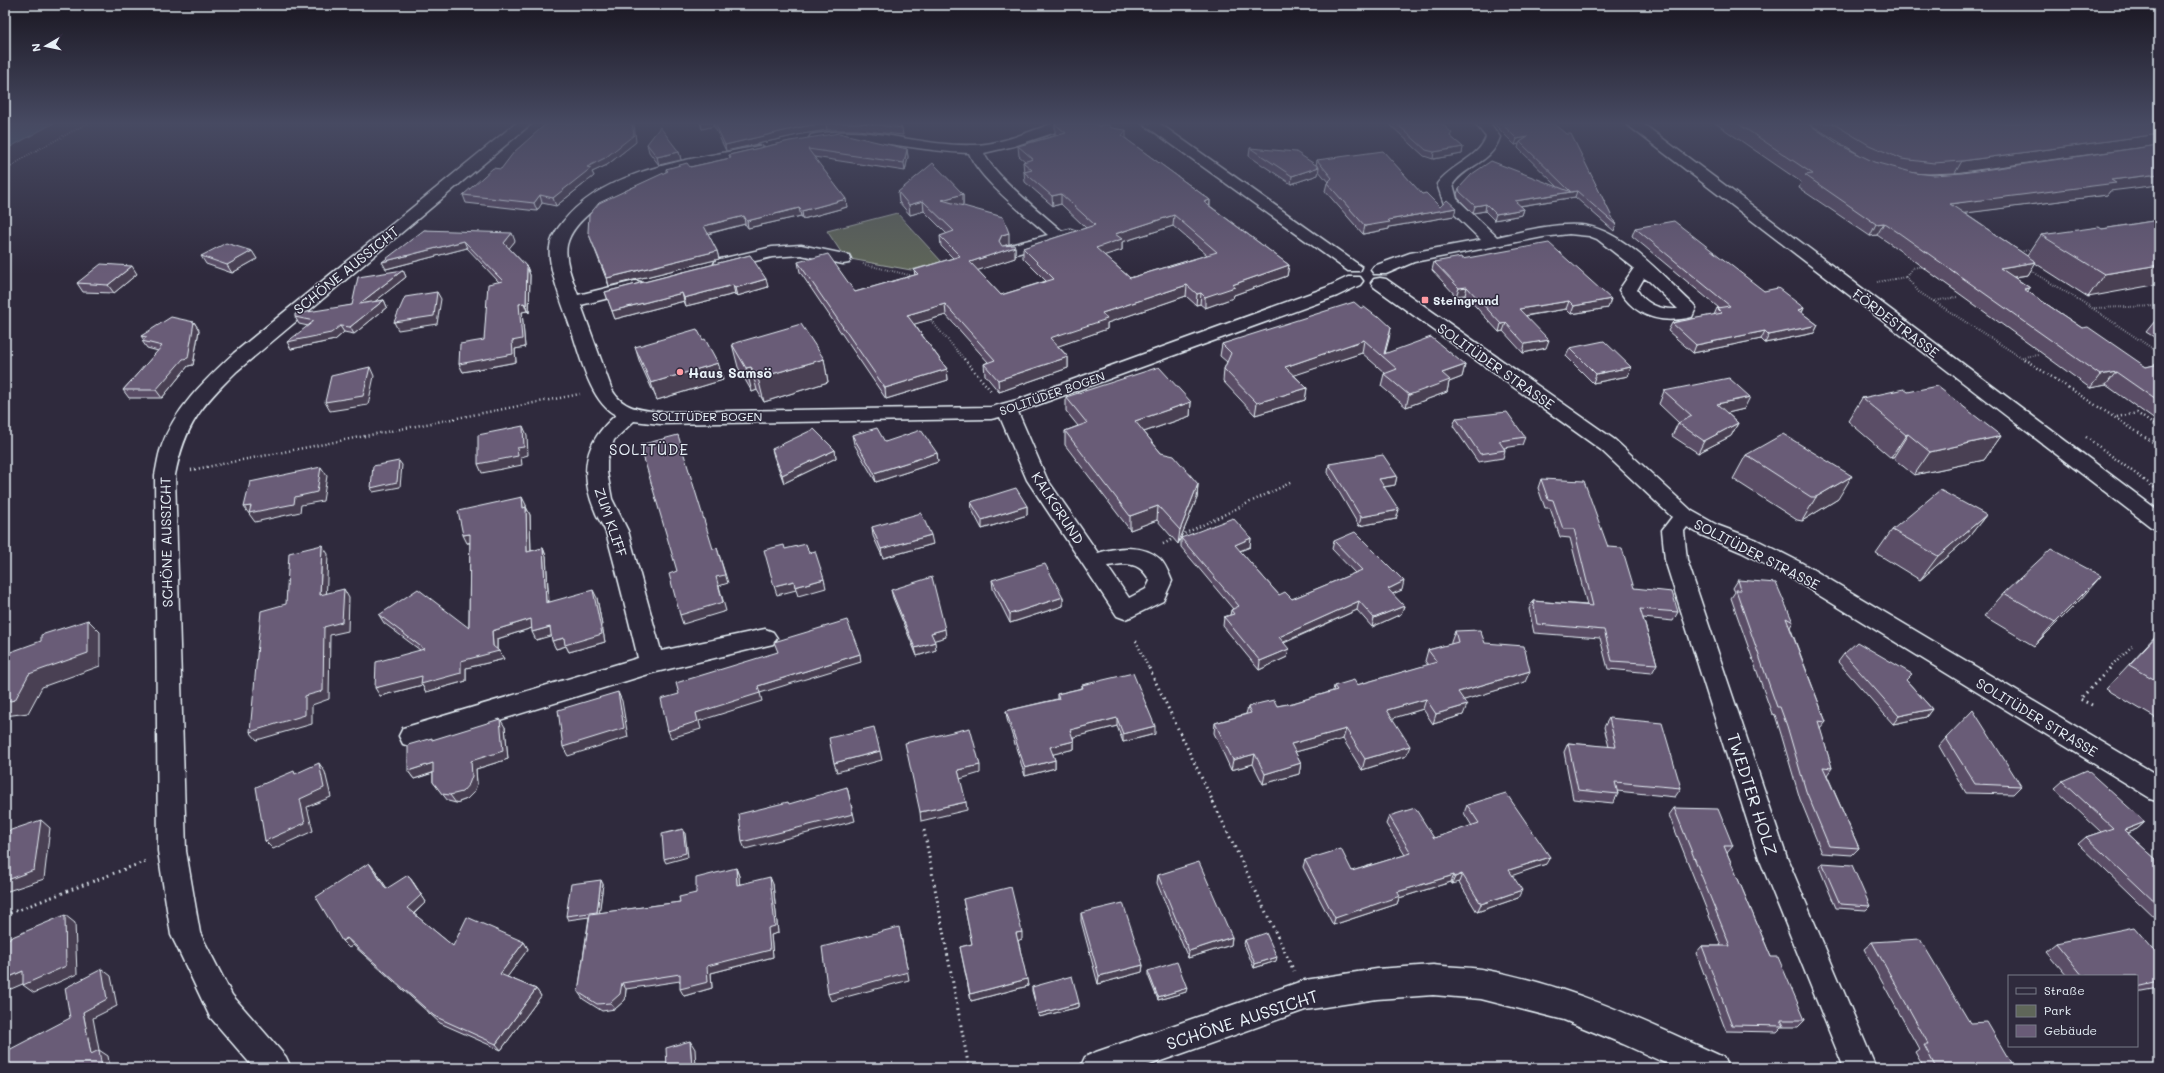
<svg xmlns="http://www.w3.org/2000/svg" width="2164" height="1073" viewBox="0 0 2164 1073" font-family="Mali,sans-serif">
  <rect width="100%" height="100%" fill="#2f2a3d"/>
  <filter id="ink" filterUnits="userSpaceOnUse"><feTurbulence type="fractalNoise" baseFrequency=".025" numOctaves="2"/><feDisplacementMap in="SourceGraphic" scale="8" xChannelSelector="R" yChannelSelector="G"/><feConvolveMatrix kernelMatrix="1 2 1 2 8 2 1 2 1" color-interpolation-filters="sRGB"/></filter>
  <g filter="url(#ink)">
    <!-- green -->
    <path fill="#5f6659" stroke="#a4aca8" d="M897 213 942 262 911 270 845 258 827 231Z"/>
    <!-- water -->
    <path fill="#4a6175" stroke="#899ba9" d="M5 123H54L5 150Z"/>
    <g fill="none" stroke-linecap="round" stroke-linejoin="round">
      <defs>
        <g id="minor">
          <path d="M516 123H532L237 371C201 406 185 425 175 475L186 851 200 933 232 995 286 1057 291 1068H254L210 1017 176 945 171 935 158 851 155 475C157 466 158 456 161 448 174 409 205 380 234 353Z"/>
          <path d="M1054 123H1076L1074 126 1014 146 984 153C992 174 1043 214 1062 231L1070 229 1076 231 1078 234 1076 237 1009 256 1003 255 1001 251 1003 247 1048 235C1026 215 979 180 969 153 917 152 868 135 816 142L811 141 809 138 811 135 816 134C874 125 919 147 974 145 1001 144 1028 132 1054 123Z"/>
          <path d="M1142 123H1159L1362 267 1360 271H1348Z"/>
          <path d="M1475 123H1490L1500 137C1491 164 1467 164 1453 184L1457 199 1497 237C1524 231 1552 223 1581 225 1623 229 1663 277 1693 304L1696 308 1692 317C1662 324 1636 318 1619 290L1634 268 1597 239 1589 236 1569 234 1543 237 1414 262 1386 274H1374L1371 270 1374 266 1410 253 1481 240 1444 204 1437 184C1450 165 1478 159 1486 137ZM1644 278 1649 281 1678 309C1661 310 1646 305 1637 290Z"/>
          <path d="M759 146 764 147 766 150 764 153C705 168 642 172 592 211 581 220 570 231 567 245 564 260 573 281 578 295L635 281 641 282 644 286 641 290 581 305 612 390C623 409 641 410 660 412L991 407 1017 400 1325 288 1348 277H1360L1363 281 1360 285 1337 296 1018 412 1047 479 1098 553C1117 547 1144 544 1160 559 1166 565 1169 574 1172 581L1163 601 1133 616 1125 619 1117 616 1027 480 1000 417 991 419 660 424 634 421 614 440 607 460V472L612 499 628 531 661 651 765 629 773 632 777 638 773 644 652 673 412 747 403 744 399 736 403 728 638 658C628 617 618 576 607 536 605 527 598 520 595 511 579 473 584 442 616 415 590 402 580 355 571 329 564 308 547 267 550 247 551 238 557 229 562 223 605 167 696 159 759 146ZM1123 564C1137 564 1143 569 1150 581L1146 589 1129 598 1107 566Z"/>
          <path d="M801 245 849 255 851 259 849 263 843 264 801 255 772 257 722 269 716 268 714 264 716 260 772 247Z"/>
          <path d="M1380 278 1386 279 1615 440 1692 511 1717 525 1757 540 1802 563 2159 776V801L2150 798 1786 575 1741 552 1701 535 1687 527 1684 531 1687 560 1787 858 1876 1068H1844L1759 858 1665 560 1662 530 1672 517 1601 450 1374 287 1371 283 1374 279Z"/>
          <path d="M1433 965C1449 967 1466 967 1481 969 1567 984 1645 1021 1723 1057L1728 1068H1676L1623 1044 1564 1020 1481 999 1433 995 1377 999 1305 1010 1141 1068H1080L1085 1057 1096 1052 1305 980 1377 969Z"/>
        </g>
        <path id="major" d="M1625 123H1642L2159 511V530L2151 527Z"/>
      </defs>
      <!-- minor casing -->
      <use href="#minor" stroke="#e8f1f8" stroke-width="3"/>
      <!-- major casing -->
      <use href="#major" stroke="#e8f1f8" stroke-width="3"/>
      <!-- path-far2 -->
      <g stroke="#e8f1f8" stroke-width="2" stroke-dasharray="0.5 2" stroke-linecap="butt">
        <path d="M5 171 28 155 88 123"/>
        <path d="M2018 252 2035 249"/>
        <path d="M863 264 913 276"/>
        <path d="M1924 266 1912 268 1906 277 1919 292 2025 360"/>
        <path d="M2028 269 2089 306 2159 353"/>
        <path d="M1877 282 1906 277"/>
        <path d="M1934 301 1957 297"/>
        <path d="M2094 308 2159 306"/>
        <path d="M928 317 965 360"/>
        <path d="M2022 357 2038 355"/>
      </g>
      <!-- path-far1 -->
      <g stroke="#e8f1f8" stroke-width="2.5" stroke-dasharray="1 3" stroke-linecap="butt">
        <path d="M964 359 992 392"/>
        <path d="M2024 359 2159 446"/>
        <path d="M2117 417 2137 413 2154 425"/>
        <path d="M2086 437 2159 491"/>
        <path d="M191 470 580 394"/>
        <path d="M1163 544 1292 482"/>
        <path d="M1136 641 1149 669"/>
        <path d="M2109 669 2132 646"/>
      </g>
      <!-- path -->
      <g stroke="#e8f1f8" stroke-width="3" stroke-dasharray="1.5 4" stroke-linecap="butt">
        <path d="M1149 668 1294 971"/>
        <path d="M2092 705 2080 699 2110 668"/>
        <path d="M924 830 969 1068"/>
        <path d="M5 915 146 861"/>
      </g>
      <!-- minor -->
      <use href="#minor" fill="#2f2a3d" fill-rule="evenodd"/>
      <!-- major -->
      <use href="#major" fill="#2f2a3d" fill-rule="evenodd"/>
    </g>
    <!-- wall -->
    <g fill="#5a4e66" stroke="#e8f1f8" fill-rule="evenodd">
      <path d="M700 123H899L902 128 903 135 857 130H827L802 134 726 151 714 126 702 129Z"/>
      <path d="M1388 123H1441L1451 137 1463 147 1462 154 1433 159 1424 156Z"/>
      <path d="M1493 123H1553L1616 225 1614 231 1575 197 1520 206 1524 209 1522 215 1494 220 1485 211 1473 213 1458 198 1457 194 1459 188 1558 187 1518 148 1519 144 1515 145Z"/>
      <path d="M1715 123H1807L1840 145 1860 155 1808 123H2159V145L1955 173 1927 174 1913 173 1934 175 2110 191 2107 195 1964 213 2027 256 2041 235 2102 229 2159 220 2088 297 2035 263 2028 275 2014 277 2030 288 2027 291 2082 328 2146 367 2159 364V423L2106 385 2090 388 1892 245 1877 235 1870 236 1799 188 1801 182Z"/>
      <path d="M1055 124 1098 126 1126 139 1210 200V206L1289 265 1287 276 1234 295 1233 298 1205 308 1200 304 1196 305 1186 296 1107 323V329L1058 346 1068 357V368L999 392 985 375 984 364 988 362 946 315 914 324 947 369 948 380 886 399 800 272 798 262 855 292 915 275 914 270 953 258 941 246 940 236 947 234 924 211 910 215 899 202 898 192 963 194V205H961L1009 244 1002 246 1015 247V258L977 270 1001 295 1046 281 1023 258V248L1086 228 1061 204 1053 206 1025 182 1023 162 1025 161 1019 156 1018 146 1057 135 1055 134ZM1173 226 1207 255 1130 278 1104 255 1122 250V242Z"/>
      <path d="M790 141 907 149 908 157 905 171 814 157 847 207 803 219 801 216 748 228 745 224 708 234 717 251 719 259 609 286 588 232 666 172V169L690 167 730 158 729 155Z"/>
      <path d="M636 142 607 165 592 172 594 176 556 206 542 203 537 211 466 203 463 195 501 169Z"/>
      <path d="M647 144 679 152 681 160 659 165 649 152Z"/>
      <path d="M1250 148 1316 165 1317 160 1422 194 1440 207 1454 216 1389 227V229L1363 234 1325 191 1327 183 1328 182 1318 170V175L1291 184 1249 156Z"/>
      <path d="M1635 228 1764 291 1804 308 1802 313 1818 325 1814 333 1765 343 1761 339 1693 353 1668 331 1672 323 1714 315 1717 308H1719L1632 236Z"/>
      <path d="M424 230 515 241 509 248 527 267 530 275 529 313 527 311 522 312 525 347 515 349 516 362 463 372 459 364 484 340 499 282 467 248 386 269Z"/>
      <path d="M252 251 257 259 232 273 206 264 201 256Z"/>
      <path d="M750 255 768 287 737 296 735 294 686 306 684 301 615 319 605 292Z"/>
      <path d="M1462 259 1608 308 1571 314 1566 309 1526 316 1546 348 1523 353 1503 331 1499 332 1465 295 1456 296 1432 270 1434 262Z"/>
      <path d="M403 270 406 277 374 302 384 300 387 307 354 334 344 332 335 340 291 349 308 326 299 324 295 317 352 305Z"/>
      <path d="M137 274 114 293 83 292 77 283Z"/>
      <path d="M1361 308 1391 327 1385 353 1465 365 1462 377 1449 382 1447 392 1406 407 1381 386 1384 374 1385 373 1362 353 1294 375 1307 388 1305 400 1255 415 1223 381 1224 369 1227 362 1220 356 1222 344Z"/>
      <path d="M2159 316V340L2146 332Z"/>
      <path d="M194 322 199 330 193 365 188 366 162 398H129L123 390 158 351 147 348 142 341 144 340 141 336Z"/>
      <path d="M703 340 718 363 723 380 657 400 640 363 635 347Z"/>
      <path d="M732 344 824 359 828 382 764 402 757 390 752 392 738 367Z"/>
      <path d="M1570 348 1631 367 1628 376 1593 383 1566 356Z"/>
      <path d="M1664 391 1744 409 1727 413 1738 423 1731 436 1698 453 1672 436 1678 423H1679L1659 404Z"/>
      <path d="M1908 392 2001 436 1984 460 1914 475 1893 458H1891L1848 421 1862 398Z"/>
      <path d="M1066 397 1191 402 1190 416 1144 432 1161 453 1198 484 1197 498 1178 544 1157 520 1130 530 1065 445V431L1078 426 1066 411Z"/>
      <path d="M1456 418 1525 437 1522 445 1504 448 1505 450 1503 458 1478 462 1453 426Z"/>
      <path d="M852 435 885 442 937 453 938 462 876 482 854 444Z"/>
      <path d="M772 449 835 450 836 458 784 483 774 457Z"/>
      <path d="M1746 455 1838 499 1802 521 1797 520 1733 479Z"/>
      <path d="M1329 464 1397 476 1395 485 1384 487 1396 519 1359 526 1328 473Z"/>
      <path d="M1541 479 1608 547 1634 588 1678 612 1673 621 1643 618 1657 664 1652 673 1608 669 1600 638 1534 633 1529 609 1533 601 1587 605 1570 538 1560 537 1550 508H1545L1538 488Z"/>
      <path d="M971 502 1027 506V515L982 529 972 510Z"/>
      <path d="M526 505V507L530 515 531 551 543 548 546 556 549 602 597 598 605 642 569 652 566 646 556 649 551 635 536 640 532 628 497 639V649L504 659 466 668V681L426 692 422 685 380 696 420 650 384 623 379 615 469 628 470 543H467Z"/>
      <path d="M1986 515 1968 538 1920 580 1876 553 1892 530Z"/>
      <path d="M872 527 933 544 883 558 873 536Z"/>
      <path d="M1181 538H1251L1250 547 1240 551 1279 595 1292 599 1355 573 1332 549 1334 541 1402 590 1392 594 1404 606 1401 614 1372 627 1357 610 1284 643 1287 657 1259 670 1223 626 1224 617 1230 615 1231 610 1233 609 1181 547Z"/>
      <path d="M992 580 1063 597V606L1010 623 993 589Z"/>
      <path d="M1738 580 1793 622 1790 627 1826 722 1820 729 1832 768 1827 775 1859 848 1852 855 1822 853 1800 799 1781 734 1775 715 1772 714 1731 598 1735 592 1733 588Z"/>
      <path d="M891 590 946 637 934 640 936 650 917 656 893 598Z"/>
      <path d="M2004 593 2080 600 2034 646 1984 616Z"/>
      <path d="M1455 631 1485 643 1525 682 1463 700V715L1433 724 1423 709 1392 718 1406 756 1362 770 1343 739 1295 752 1301 763 1299 774 1263 784 1253 764 1231 770 1214 733 1215 723 1246 714 1248 707 1277 706 1293 703 1333 691 1334 686 1357 685 1428 665 1425 661 1428 650 1451 644V642Z"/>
      <path d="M2159 632V720L2106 689Z"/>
      <path d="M1844 654 1907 681 1932 709 1926 717 1893 724 1838 662Z"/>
      <path d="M1082 685 1155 734 1123 742 1117 726 1073 737 1074 741V749L1053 754 1055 760V768L1025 776 1007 719 1006 711 1057 699V694L1082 688Z"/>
      <path d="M1609 718 1681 788 1675 797 1617 791 1618 794 1613 803 1573 799 1564 752 1568 743 1609 747 1604 727Z"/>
      <path d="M505 727 508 759 476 769 477 784 474 792 467 799 456 803 448 801 433 782V773L414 779 408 771 433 740Z"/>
      <path d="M1946 738 2021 786 2013 794 1966 793 1939 746Z"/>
      <path d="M2062 781 2145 822 2137 829 2127 833 2159 862V922L2078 844 2086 837 2101 832 2054 788Z"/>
      <path d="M1467 805 1546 864 1512 875 1518 898 1477 912 1459 882 1452 884 1451 882 1399 898 1397 904 1333 925 1303 867 1305 860 1352 871 1405 855 1386 824 1389 816 1434 838 1472 826 1464 813Z"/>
      <path d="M1674 808 1733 846 1727 853 1771 957 1805 1020 1798 1027H1782L1777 1032 1726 1031 1696 953 1702 946H1721L1669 815Z"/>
      <path d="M1822 863 1870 906 1866 910 1836 908 1819 867Z"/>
      <path d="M736 868 739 876V884H773L778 933 771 935 773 957 711 973 712 988 684 996 680 981 626 989 625 1000 615 1009 602 1011 583 999 578 992 589 917 568 920 566 916 603 884 599 913 680 902 696 893Z"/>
      <path d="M375 870 387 889 413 882 426 902 414 914 453 946 524 942 528 949 507 977 536 989 541 996 501 1050 440 1023 353 945 349 948 342 941Z"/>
      <path d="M1158 875 1232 937 1231 945 1188 958 1157 883Z"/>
      <path d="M963 899 1022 939 1018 940 1028 986 971 1001 960 947 972 944Z"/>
      <path d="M1081 913 1143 965 1142 972 1098 984 1081 921Z"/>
      <path d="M1245 940 1276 961 1254 968 1244 944Z"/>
      <path d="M1872 942 1970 1023 2014 1068H1924L1915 1052 1919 1049 1864 949Z"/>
      <path d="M2056 943 2159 956V988L2137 992V976H2067L2046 951Z"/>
      <path d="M1148 971 1186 992 1158 1000 1148 975Z"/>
      <path d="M1032 987 1079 1003V1007L1039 1017 1032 991Z"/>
    </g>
    <!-- shaded-wall -->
    <g fill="#4a4053" stroke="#e8f1f8">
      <path d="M632 123H634L636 142 607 165 592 172 594 176 556 206 553 198Z"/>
      <path d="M701 123H713L714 126 702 129Z"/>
      <path d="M826 123 827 130 802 134 726 151 725 145 801 127Z"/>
      <path d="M1126 130V140L1122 136Z"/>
      <path d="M2159 134V145L1955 173 1962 161Z"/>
      <path d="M1528 137 1520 142 1519 144 1515 145 1517 139Z"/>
      <path d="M1463 147 1462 154 1433 159 1434 152Z"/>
      <path d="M907 149 908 157 905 171 904 163Z"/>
      <path d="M679 152 681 160 659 165 657 157Z"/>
      <path d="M1319 167 1318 175 1291 184 1292 176Z"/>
      <path d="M2159 174V185L2110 191 2107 195 1943 216 1950 204 2111 180Z"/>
      <path d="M1577 191 1575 197 1513 207 1515 201Z"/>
      <path d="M963 194V205L943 210 942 200Z"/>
      <path d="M1061 194V204L1053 206 1052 196Z"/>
      <path d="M540 195 542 203 537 211 534 203Z"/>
      <path d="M846 199 847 207 803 219 802 211Z"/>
      <path d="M1210 200 1209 211 1204 202Z"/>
      <path d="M923 201 924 211 910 215 909 205Z"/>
      <path d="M1486 204 1485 211 1473 213 1475 206Z"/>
      <path d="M799 208 801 216 748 228 747 221Z"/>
      <path d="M1456 208 1454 216 1389 227V229L1363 234 1365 226 1388 220Z"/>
      <path d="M1524 209 1522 215 1494 220 1496 214Z"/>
      <path d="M1174 215 1173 226 1122 242V250L1096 258V248L1115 234Z"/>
      <path d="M744 216 745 224 706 234 704 226Z"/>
      <path d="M1884 223 1877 235 1870 236 1876 224Z"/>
      <path d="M512 233 515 241 507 251 504 243Z"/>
      <path d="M1009 233V244L1003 246 1000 252 999 241 1002 235Z"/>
      <path d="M464 241 467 248 386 269 382 262Z"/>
      <path d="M1015 247V258L970 273V262Z"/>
      <path d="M252 251 257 259 232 273 227 265Z"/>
      <path d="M717 251 719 259 609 286 607 278Z"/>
      <path d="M2036 262 2028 275 1992 280 2000 268Z"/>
      <path d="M1289 265 1287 276 1234 295 1233 298 1205 308V297L1232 285Z"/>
      <path d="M2159 265V284L2088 297 2104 274Z"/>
      <path d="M132 266 137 274 114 293 108 285Z"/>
      <path d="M527 267 530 275 529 313 526 306Z"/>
      <path d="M403 270 406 277 363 311 359 304Z"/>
      <path d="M766 279 768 287 737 296 735 288Z"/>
      <path d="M733 285 735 294 686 306 684 298Z"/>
      <path d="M1187 285 1186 296 1107 323V329L1050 349V338L1102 313Z"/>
      <path d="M1467 287 1465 295 1456 296 1459 288Z"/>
      <path d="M2030 288 2021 301 2024 289Z"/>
      <path d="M437 292 441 299 437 324 398 330 394 322Z"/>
      <path d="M682 293 684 301 615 319 612 311Z"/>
      <path d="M1201 293 1200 304 1196 305 1197 294Z"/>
      <path d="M1611 299 1608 308 1571 314 1574 306Z"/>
      <path d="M384 300 387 307 354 334 350 327Z"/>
      <path d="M1569 301 1566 309 1517 317 1519 309Z"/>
      <path d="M524 303 527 311 522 312 525 347 515 349 516 362 463 372 459 364 512 341 519 304Z"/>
      <path d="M945 304 946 315 908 326 907 315Z"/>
      <path d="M1804 308 1800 316 1798 310Z"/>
      <path d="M194 322 199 330 193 365 188 366 162 398 156 390Z"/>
      <path d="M1506 323 1503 331 1499 332 1501 324Z"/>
      <path d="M1818 325 1814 333 1765 343 1769 335Z"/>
      <path d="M340 326 344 332 335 340 291 349 287 342Z"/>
      <path d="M1391 327 1389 339 1384 357H1383Z"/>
      <path d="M1765 331 1761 339 1693 353 1696 345Z"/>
      <path d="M1364 340 1362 353 1283 379 1285 367Z"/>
      <path d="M1549 340 1546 348 1523 353 1525 344Z"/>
      <path d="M1068 357V368L999 392 998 380Z"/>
      <path d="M824 359 828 382 764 402 758 378Z"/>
      <path d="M718 363 723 380 657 400 651 383Z"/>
      <path d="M1465 365 1462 377 1449 382 1447 392 1406 407 1409 395 1442 373Z"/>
      <path d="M370 367 374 376 368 405 330 411 325 402Z"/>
      <path d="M751 367 757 390 752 392 746 368Z"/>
      <path d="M1631 367 1628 376 1593 383 1596 374Z"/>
      <path d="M947 369 948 380 886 399 885 388Z"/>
      <path d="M2116 372 2106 385 2090 388 2100 375Z"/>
      <path d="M1307 388 1305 400 1255 415 1257 403Z"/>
      <path d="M1750 397 1744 409 1711 417 1717 404Z"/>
      <path d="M1191 402 1190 416 1135 435V421Z"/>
      <path d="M1738 423 1731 436 1698 453 1704 441Z"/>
      <path d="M523 426 527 435 528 455 521 457 522 465 482 473 478 464 517 448Z"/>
      <path d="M1908 434 1893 458H1891L1906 435Z"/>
      <path d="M2001 436 1984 460 1914 475 1930 452Z"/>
      <path d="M835 450 836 458 784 483 782 475Z"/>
      <path d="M937 453 938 462 876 482 874 473Z"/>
      <path d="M399 461 402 465 400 487 373 492 371 488Z"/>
      <path d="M321 467 327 476 323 501 301 505 300 512 255 522 244 507 295 497Z"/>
      <path d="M1397 476 1395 485 1377 488 1379 479Z"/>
      <path d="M1852 476 1838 499 1802 521 1816 497Z"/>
      <path d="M1198 484 1197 498 1178 544 1180 530Z"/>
      <path d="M522 497 526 505V516L523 508Z"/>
      <path d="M1027 506V515L982 529V520Z"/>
      <path d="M1158 506 1157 520 1130 530V516Z"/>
      <path d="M526 507 530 515 531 560 527 552Z"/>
      <path d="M1399 510 1396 519 1359 526 1361 517Z"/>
      <path d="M1986 515 1968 538 1920 580 1938 556Z"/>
      <path d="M470 534 474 542 467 543 463 535Z"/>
      <path d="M931 535 933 544 883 558 881 549Z"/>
      <path d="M1251 538 1250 547 1234 553 1235 545Z"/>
      <path d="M322 545 328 554 326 604 320 595Z"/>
      <path d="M543 548 546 556 549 611 546 603Z"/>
      <path d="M717 548 728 583 719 586 726 611 683 624 680 615 716 577Z"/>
      <path d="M2101 576 2080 600 2034 646 2055 622Z"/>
      <path d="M824 579 826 588 798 596 795 587Z"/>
      <path d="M794 581 796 590 777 595 774 586Z"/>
      <path d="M1404 581 1402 590 1385 597 1388 589Z"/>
      <path d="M344 589 349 598 348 631 330 635 329 699 312 705V724L257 740 250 732 305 696 324 627Z"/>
      <path d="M593 590 597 598 605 642 569 652 566 646 556 649 552 641 564 638Z"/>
      <path d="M1063 597V606L1010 623V614Z"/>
      <path d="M1359 601 1357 610 1277 645 1279 637Z"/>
      <path d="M1404 606 1401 614 1372 627 1374 618Z"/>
      <path d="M531 619 535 627 497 639V651H499L504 659 466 668V681L426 692 422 685 380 696 375 688 461 661 493 646 492 631Z"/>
      <path d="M88 620 100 632V666L42 687 28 713 5 716V702L29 674Z"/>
      <path d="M550 627 554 635 536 640 532 632Z"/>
      <path d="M945 629 946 637 932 641 931 633Z"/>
      <path d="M935 642 936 650 917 656 915 648Z"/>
      <path d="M1289 649 1287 657 1259 670 1260 661Z"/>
      <path d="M860 654 861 662 760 693 762 701 699 721 701 729 671 738 668 731 696 713 758 686Z"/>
      <path d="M1530 671 1525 682 1454 703 1458 692Z"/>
      <path d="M618 692 622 701 628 737 568 756 563 747Z"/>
      <path d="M1426 699 1423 709 1384 721 1387 710Z"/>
      <path d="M1467 705 1463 715 1433 724 1436 714Z"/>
      <path d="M1932 709 1926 717 1893 724 1899 716Z"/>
      <path d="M1117 718V726L1070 738V730Z"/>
      <path d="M500 719 505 727 508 759 476 769 477 784 474 792 467 799 456 803 450 795 471 761Z"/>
      <path d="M1155 726V734L1123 742V734Z"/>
      <path d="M1346 729 1343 739 1288 754 1291 744Z"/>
      <path d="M1074 741V749L1050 755V747Z"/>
      <path d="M1410 746 1406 756 1362 770 1365 759Z"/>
      <path d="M880 751 882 760 837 772 834 763Z"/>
      <path d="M1255 754 1253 764 1231 770 1233 760Z"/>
      <path d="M1055 760V768L1025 776V768Z"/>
      <path d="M319 763 325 772 331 797 307 807 313 831 273 849 265 841 300 799Z"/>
      <path d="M433 763 438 771 414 779 408 771Z"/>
      <path d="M1301 763 1299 774 1263 784 1265 774Z"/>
      <path d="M980 765V773L960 779 958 770Z"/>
      <path d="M847 787 855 821 745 849 742 842Z"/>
      <path d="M966 802 967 810 921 821 920 812Z"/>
      <path d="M41 820 50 828 44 879 5 892V881Z"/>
      <path d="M2145 822 2137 829 2116 837 2124 830Z"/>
      <path d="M683 829 685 833 688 857 666 863 664 859Z"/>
      <path d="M1550 857 1546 864 1505 878 1509 870Z"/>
      <path d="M369 863 375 870 392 896 386 889Z"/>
      <path d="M736 868 739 876 740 892 737 885Z"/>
      <path d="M1462 874 1459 882 1452 884 1455 877Z"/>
      <path d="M408 875 413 882 426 902 412 915 407 908Z"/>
      <path d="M1454 875 1451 882 1399 898 1397 904 1333 925 1335 918 1397 892Z"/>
      <path d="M770 877 773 884 778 933 771 935 773 957 711 973 712 988 684 996 680 989 707 966 768 928Z"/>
      <path d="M601 880 603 884 599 916 597 912Z"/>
      <path d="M1522 890 1518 898 1477 912 1481 904Z"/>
      <path d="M65 915 75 923 77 974 34 993 23 985Z"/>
      <path d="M1022 932V939L1017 941 1016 933Z"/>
      <path d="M901 935 909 980 831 1001 828 994Z"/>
      <path d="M1232 937 1231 945 1188 958 1189 951Z"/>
      <path d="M347 938 353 945 349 948 342 941Z"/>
      <path d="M524 942 528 949 505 980 500 974Z"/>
      <path d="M1277 957 1276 961 1254 968 1255 964Z"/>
      <path d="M1143 965 1142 972 1098 984 1099 976Z"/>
      <path d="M102 969 111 976 117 1006 93 1018 99 1050 108 1056 110 1068H102L91 1054 83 1012Z"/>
      <path d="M23 971 34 979 11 989 5 984V979Z"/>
      <path d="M1027 979 1028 986 971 1001 970 994Z"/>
      <path d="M622 983 626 989 625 1000 615 1009 610 1003Z"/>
      <path d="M1187 988 1186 992 1158 1000V997Z"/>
      <path d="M536 989 541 996 501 1050 496 1044Z"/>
      <path d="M1079 1003V1007L1039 1017 1038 1014Z"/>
      <path d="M690 1041 695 1049 696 1068H692Z"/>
    </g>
    <!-- building -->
    <g fill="#695b77" stroke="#e8f1f8" fill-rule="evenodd">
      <path d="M547 123H632L634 135 605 158 587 167 591 168 553 198 540 195 534 203 463 195 493 168 501 169 514 152Z"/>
      <path d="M715 123H825L801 127 725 145Z"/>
      <path d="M861 123H899L902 128Z"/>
      <path d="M1056 123H1094L1098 126 1107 124 1112 128 1126 130 1122 136 1210 200 1204 202 1289 265 1232 285 1235 287 1205 297 1201 293 1197 294 1187 285 1102 313 1107 319 1050 338 1068 357 998 380 984 364 995 360 945 304 907 315 947 369 885 388 798 262 828 254 855 292 918 274 914 270 960 256 940 236 954 231 923 201 909 205 898 192 933 163 963 194 942 200 1003 217 1009 233 1002 235 999 241 1002 246 1014 245 1015 247 970 262 1001 295 1054 279 1023 248 1095 225 1061 194 1052 196 1024 172 1032 170 1023 162 1033 159 1018 146 1066 133 1055 124ZM1174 215 1217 252 1130 278 1096 248 1122 239 1115 234Z"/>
      <path d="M1396 123H1441L1452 133 1450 136 1463 147 1434 152 1426 150Z"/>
      <path d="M1501 123H1553L1566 134H1571L1616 225 1577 191 1515 201 1524 209 1496 214 1486 204 1475 206 1460 192 1459 188 1472 174 1491 161 1571 192 1520 142 1528 137 1517 139Z"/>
      <path d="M1737 123H1807L1840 145 1874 162 1915 173 1934 175 1962 173 2159 145V174L2111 180 2116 183 1950 204 2036 262 2000 268 2030 288 2024 289 2082 328 2088 327 2146 367 2159 364V402L2116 372 2100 375 1899 233 1884 223 1876 224 1805 175 1813 174Z"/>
      <path d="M1832 123H2159V134L1962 161 1934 163 1902 159 1869 145Z"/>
      <path d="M660 127 679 152 657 157 647 144Z"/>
      <path d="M839 133 907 149 904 163 808 149 846 199 802 211 799 208 747 221 744 216 704 226 717 251 607 278 588 232 589 215 599 203 668 171 666 169 687 163 690 167 731 158 729 155 790 141Z"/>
      <path d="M1250 148 1296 152 1319 167 1292 176Z"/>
      <path d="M1383 151 1422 194 1426 193 1440 207 1447 200 1456 208 1388 220 1390 222 1365 226 1327 183 1332 178 1317 160Z"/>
      <path d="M2159 220V265L2104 274 2041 235 2099 227 2102 229Z"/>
      <path d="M1674 221 1764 291 1778 288 1804 308 1798 310 1818 325 1769 335 1765 331 1696 345 1672 323 1722 313 1717 308 1730 306 1635 228Z"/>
      <path d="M424 230 512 233 504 243 527 267 526 306 524 303 519 304 522 339 512 341 513 354 459 364 460 344 484 340 488 284 503 281 464 241 382 262Z"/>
      <path d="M226 243 252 251 227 265 201 256Z"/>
      <path d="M1549 243 1611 299 1574 306 1569 301 1519 309 1549 340 1525 344 1506 323 1501 324 1467 287 1459 288 1434 262 1461 257 1462 259Z"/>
      <path d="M750 255 766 279 735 288 733 285 684 298 682 293 612 311 605 292Z"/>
      <path d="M101 264 132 266 108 285 77 283Z"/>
      <path d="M403 270 359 304 384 300 350 327 340 326 331 333 287 342 314 321 295 317V314L352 305 358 277Z"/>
      <path d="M437 292 434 316 394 322 405 297Z"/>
      <path d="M1354 302 1361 308 1364 307 1377 317 1379 316 1391 327 1384 354 1431 337 1465 365 1442 373 1450 380 1409 395 1384 374 1397 369 1364 340 1285 367 1307 388 1257 403 1224 369 1231 353 1222 344Z"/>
      <path d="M171 317 194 322 188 358 183 359 156 390H123L162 346 142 341 147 337 141 336Z"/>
      <path d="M801 324 824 359 758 378 751 367 746 368 732 344Z"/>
      <path d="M697 329 703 340 705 339 718 363 651 383 635 347Z"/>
      <path d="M1604 341 1631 367 1596 374 1570 348Z"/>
      <path d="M370 367 363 396 325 402 331 376Z"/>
      <path d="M1159 367 1191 402 1135 421 1161 453 1174 456 1198 484 1180 530 1158 506 1130 516 1065 431 1087 423 1066 397Z"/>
      <path d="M1729 378 1750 397 1717 404 1738 423 1704 441 1678 423 1692 416 1664 391Z"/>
      <path d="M1937 386 2001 436 1930 452 1908 434 1906 435 1862 398 1904 389 1908 392Z"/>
      <path d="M1507 412 1525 437 1499 441 1505 450 1480 454 1456 418Z"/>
      <path d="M523 426 524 447 517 448 518 456 478 464V435Z"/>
      <path d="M877 428 885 442 921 430 937 453 874 473 852 435Z"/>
      <path d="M814 429 835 450 782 475 772 449Z"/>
      <path d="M1783 434 1852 476 1816 497H1811L1746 455Z"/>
      <path d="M678 435 713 549 717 548 725 575 716 577 723 602 680 615 669 574 677 571 640 445Z"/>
      <path d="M1383 455 1397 476 1379 479 1399 510 1361 517 1329 464Z"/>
      <path d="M399 461 397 482 371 488 373 466Z"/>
      <path d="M321 467 317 492 295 497 294 504 249 513 251 506 244 507 250 482Z"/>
      <path d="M1541 479 1584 481 1608 547 1622 548 1634 588 1672 592 1678 612 1640 609 1657 664 1612 661 1604 630 1537 624 1533 601 1593 606 1574 529H1563L1553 500 1548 499Z"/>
      <path d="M1016 488 1027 506 982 520 971 502Z"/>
      <path d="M1940 490 1986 515 1938 556 1892 530Z"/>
      <path d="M522 497 523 508 526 507 527 552 543 548 546 603 593 590 602 634 565 645 564 638 552 641 550 627 532 632 531 619 492 631 493 646 499 651 461 661V673L421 684 422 676 375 688 376 662 424 649 379 615 418 589 469 628 470 534 463 535 458 511Z"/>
      <path d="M921 513 931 535 881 549 872 527Z"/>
      <path d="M1233 518 1251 538 1235 545 1279 595 1285 592 1292 599 1362 570 1334 541 1355 532 1404 581 1388 589 1404 606 1374 618 1359 601 1279 637 1289 649 1260 661 1224 617 1234 614 1231 610 1239 606 1181 538Z"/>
      <path d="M806 544 809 553 815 551 824 579 795 587 794 581 774 586 764 550 784 545 785 549Z"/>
      <path d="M322 545 320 595 344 589 342 622 324 627 323 691 305 696V715L250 732 261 611 286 604 289 553Z"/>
      <path d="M2051 549 2101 576 2055 622 2004 593Z"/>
      <path d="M1045 564 1063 597 1010 614 992 580Z"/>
      <path d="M932 577 945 629 931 633 935 642 915 648 891 590Z"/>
      <path d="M1738 580 1776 583 1793 622 1786 618 1826 722 1818 721 1832 768 1823 767 1859 848 1829 846 1806 791 1787 726 1780 707H1777L1736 590H1741Z"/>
      <path d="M88 620V653L29 674 15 700 5 702V654L41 641V635Z"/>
      <path d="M847 620 860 654 758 686 760 693 696 713 698 721 668 731 661 699 679 694 676 683 778 652 774 642Z"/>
      <path d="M1480 630 1485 643 1524 646 1530 671 1458 692 1467 705 1436 714 1426 699 1387 710 1410 746 1365 759 1346 729 1291 744 1301 763 1265 774 1255 754 1233 760 1215 723 1251 713 1248 707 1261 703 1274 700 1277 706 1293 703 1337 690 1334 686 1354 680 1357 685 1437 662 1428 650 1458 642 1455 631Z"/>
      <path d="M2159 633V682L2129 665Z"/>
      <path d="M1857 642 1912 674 1906 680 1932 709 1899 716 1844 654Z"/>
      <path d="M1133 673 1155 726 1123 734 1117 718 1070 730 1074 741 1050 747 1055 760 1025 768 1006 711 1059 699 1057 694 1083 688 1082 685Z"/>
      <path d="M618 692 624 728 563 747 558 710Z"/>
      <path d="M1973 710 2021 786 1975 784 1946 738Z"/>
      <path d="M1609 718 1662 723 1681 788 1615 782 1618 794 1578 790 1568 743 1616 747Z"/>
      <path d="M500 719 503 751 471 761 472 776 469 784 462 792 450 795 442 794 433 782V763L408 771V745L432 738V740Z"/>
      <path d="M874 727 880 751 834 763 829 738Z"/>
      <path d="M970 728 980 765 958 770 966 802 920 812 905 743Z"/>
      <path d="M319 763 324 788 300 799 305 823 265 841 256 787 294 771 295 774Z"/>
      <path d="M2087 770 2145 822 2124 830 2159 862V906L2086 837 2113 828 2062 781Z"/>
      <path d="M847 787 853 814 742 842 739 814 788 802 789 804Z"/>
      <path d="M1506 793 1550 857 1509 870 1522 890 1481 904 1462 874 1455 877 1454 875 1397 892 1400 896 1335 918 1305 860 1341 849 1352 871 1411 853 1389 816 1415 808 1434 838 1479 823 1467 805Z"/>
      <path d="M1674 808 1718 809 1733 846H1724L1771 957H1778L1805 1020H1781L1784 1026 1732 1025 1702 946H1730Z"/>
      <path d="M41 820 34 870 5 881V832Z"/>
      <path d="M683 829 686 853 664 859 662 834Z"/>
      <path d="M1199 862 1232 937 1189 951 1158 875Z"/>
      <path d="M369 863 386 889 408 875 421 895 407 908 453 946 467 917 524 942 500 974 536 989 496 1044 434 1016 347 938 342 941 316 897Z"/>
      <path d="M1822 863 1852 865 1870 906 1840 904Z"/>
      <path d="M736 868 737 885 770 877 775 926 768 928 770 950 707 966 708 982 680 989V974L622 983 620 994 610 1003 597 1004 578 992 590 914 680 902 679 897 696 893V878Z"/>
      <path d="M601 880 597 912 566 916 571 884Z"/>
      <path d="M1011 887 1022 932 1016 933 1027 979 970 994 960 947 972 944 963 899Z"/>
      <path d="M1123 903 1143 965 1099 976 1081 913Z"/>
      <path d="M65 915 66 966 23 985V971L5 979V940Z"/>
      <path d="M899 927 908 972 828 994 822 947Z"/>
      <path d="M2134 927 2159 956V982L2137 987V976H2083L2056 943Z"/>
      <path d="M1266 933 1277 957 1255 964 1245 940Z"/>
      <path d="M1920 939 1970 1023 1987 1022 2014 1068H1936L1924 1045H1929L1872 942Z"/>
      <path d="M1177 962 1187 988 1158 997 1148 971Z"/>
      <path d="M102 969 107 999 83 1012 91 1054 99 1050 102 1068H5V1052L70 1018 65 988Z"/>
      <path d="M1072 976 1079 1003 1038 1014 1032 987Z"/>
      <path d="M690 1041 692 1068H667L666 1048Z"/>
    </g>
  </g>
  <!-- sky -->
  <linearGradient id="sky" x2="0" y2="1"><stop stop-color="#1a1722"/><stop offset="0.45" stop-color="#474a62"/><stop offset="1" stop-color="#474a62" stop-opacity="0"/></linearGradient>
  <rect width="2164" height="274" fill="url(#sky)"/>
  <!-- markers -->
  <g fill="#ff9aa2" stroke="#2f2a3d" stroke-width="1.5">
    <rect x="1421" y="296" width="8" height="8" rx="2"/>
    <circle cx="680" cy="372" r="4"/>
  </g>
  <g text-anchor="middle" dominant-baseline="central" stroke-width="3" stroke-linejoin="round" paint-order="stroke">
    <!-- far-poi labels -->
    <g font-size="12" font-weight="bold" fill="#e8f1f8" stroke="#2f2a3d" text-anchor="start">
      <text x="1433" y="300">Steingrund</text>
    </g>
    <!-- far-street labels -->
    <g font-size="12" fill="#e8f1f8" stroke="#2f2a3d">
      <text transform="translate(1052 393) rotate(-19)">SOLITÜDER BOGEN</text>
      <text x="707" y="416">SOLITÜDER BOGEN</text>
    </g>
    <!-- street labels -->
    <g font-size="14" fill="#e8f1f8" stroke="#2f2a3d">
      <text transform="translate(346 270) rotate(-39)">SCHÖNE AUSSICHT</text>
      <text transform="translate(1896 323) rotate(37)">FÖRDESTRASSE</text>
      <text transform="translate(1496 366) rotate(35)">SOLITÜDER STRASSE</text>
      <text transform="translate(1058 508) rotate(57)">KALKGRUND</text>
      <text transform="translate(611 522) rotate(71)">ZUM KLIFF</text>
      <text transform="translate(166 542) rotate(-91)">SCHÖNE AUSSICHT</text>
      <text transform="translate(1757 554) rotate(27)">SOLITÜDER STRASSE</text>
      <text transform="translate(2037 717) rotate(31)">SOLITÜDER STRASSE</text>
    </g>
    <!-- poi labels -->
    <g font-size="14" font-weight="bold" fill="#e8f1f8" stroke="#2f2a3d" text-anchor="start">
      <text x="688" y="372">Haus Samsö</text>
    </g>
    <!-- neighbourhood labels -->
    <g font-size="15" letter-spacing="1" fill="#e8f1f8" stroke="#2f2a3d">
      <text x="649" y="449">SOLITÜDE</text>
    </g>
    <!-- near-street labels -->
    <g font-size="17" fill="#e8f1f8" stroke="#2f2a3d">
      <text transform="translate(1753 794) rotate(72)">TWEDTER HOLZ</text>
      <text transform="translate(1242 1019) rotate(-18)">SCHÖNE AUSSICHT</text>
    </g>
  </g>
  <!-- margin -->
  <rect width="2164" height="1073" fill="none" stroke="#2f2a3d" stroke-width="20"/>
  <rect x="10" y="10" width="2144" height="1053" fill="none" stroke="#e8f1f8" stroke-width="1.5" filter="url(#ink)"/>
  <!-- legend -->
  <rect x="2008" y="975" width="130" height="72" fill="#2f2a3d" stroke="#797a88"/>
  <rect x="2016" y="988" width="20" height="6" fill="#2f2a3d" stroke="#797a88"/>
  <text x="2044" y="995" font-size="12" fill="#e8f1f8">Straße</text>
  <rect x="2016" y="1005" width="20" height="12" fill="#5f6659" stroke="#797a88"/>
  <text x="2044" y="1015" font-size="12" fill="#e8f1f8">Park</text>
  <rect x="2016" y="1025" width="20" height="12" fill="#695b77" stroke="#797a88"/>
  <text x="2044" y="1035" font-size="12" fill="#e8f1f8">Gebäude</text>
  <!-- north arrow -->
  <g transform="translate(46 46) rotate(261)" stroke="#2f2a3d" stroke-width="3" paint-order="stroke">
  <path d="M0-3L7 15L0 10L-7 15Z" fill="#e8f1f8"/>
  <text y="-6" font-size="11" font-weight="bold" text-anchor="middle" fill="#e8f1f8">N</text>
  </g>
</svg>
